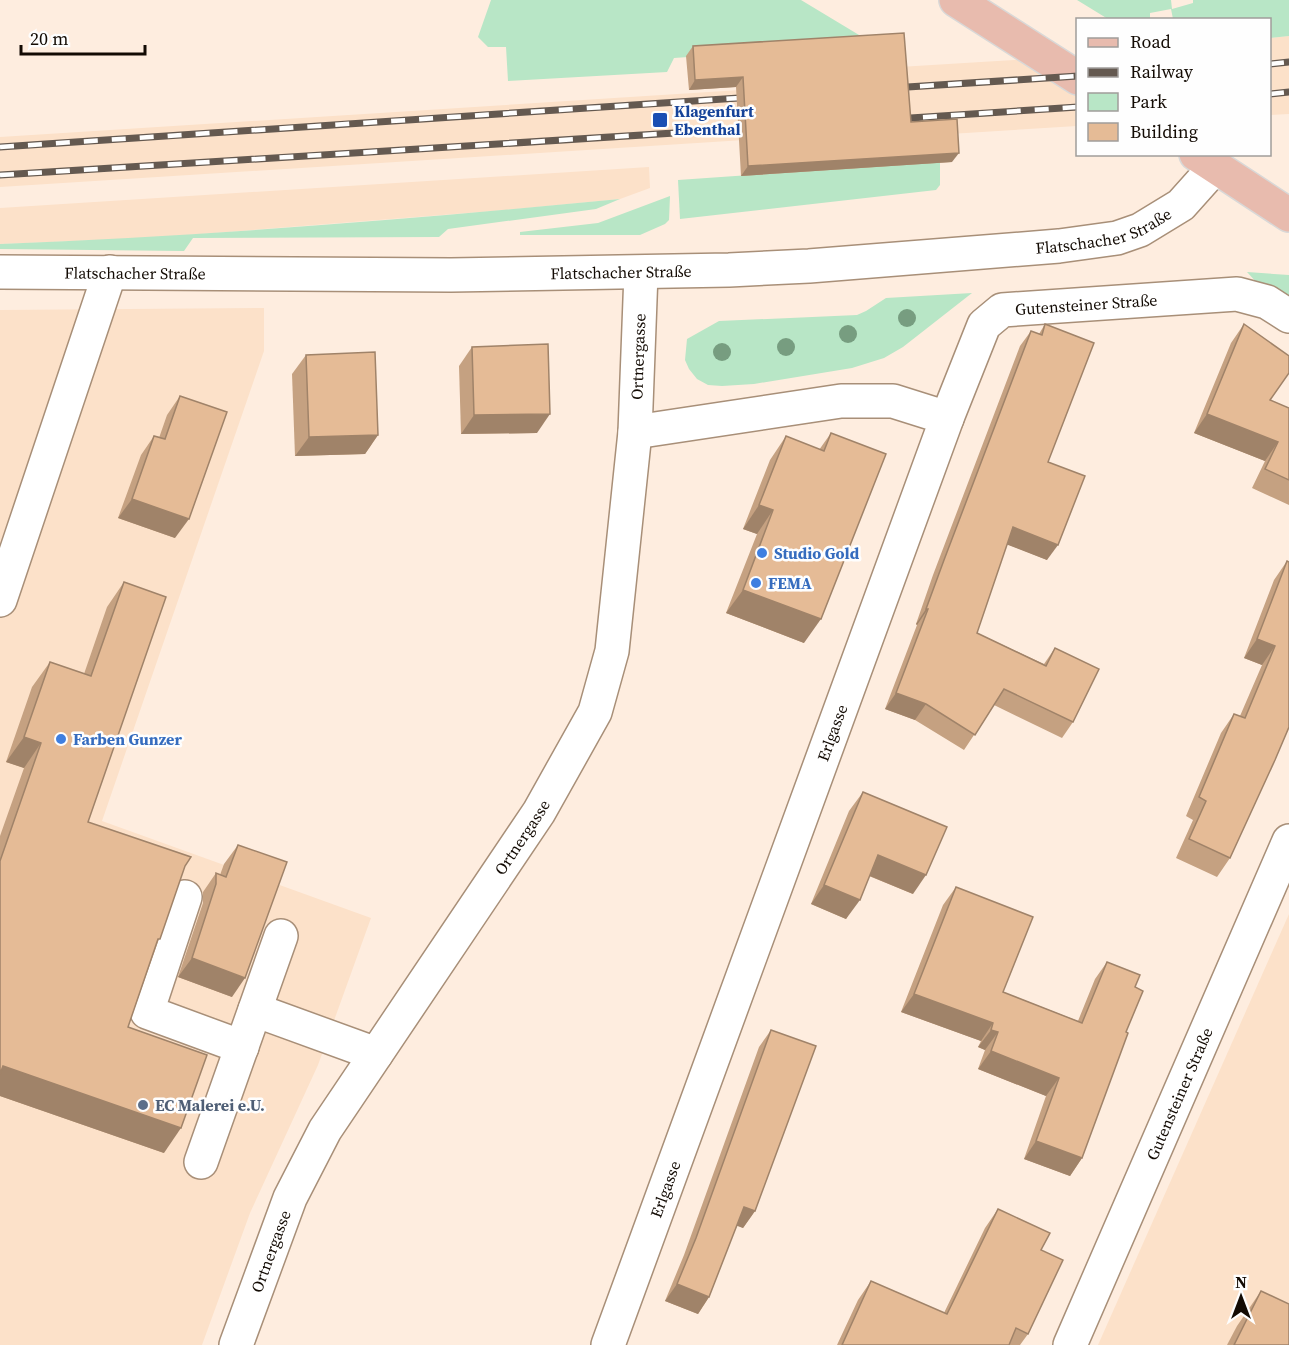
<svg xmlns="http://www.w3.org/2000/svg" width="1289" height="1345" viewBox="0 0 1289 1345" font-family="'Source Serif 4',serif">
  <rect width="100%" height="100%" fill="#feeddf"/>
  <!-- built -->
  <g fill="#fce1c9">
    <path d="M1289 36V114L1270 115V38Z"/>
    <path d="M1077 56V126L950 134V127L0 187V137L883 81 899 67Z"/>
    <path d="M649 167 650 188 620 199 506 210 150 238 0 244V208Z"/>
    <path d="M264 308V351L102 821 371 918 318 1065 250 1213 202 1345H0V310Z"/>
    <path d="M1289 914V1345H1098Z"/>
  </g>
  <!-- green -->
  <g fill="#b8e6c6">
    <path d="M491 0H801L874 44 674 58 667 72 508 81 506 47H488L478 37Z"/>
    <path d="M1077 0H1171L1172 9 1193 3V0H1289V36L1270 38V20L1173 19 1171 9 1150 13V19H1108Z"/>
    <path d="M940 162V185L936 190 680 219 678 180Z"/>
    <path d="M670 196 669 220 665 224 640 235H520V232L598 223Z"/>
    <path d="M620 199 596 209 448 229 439 237 193 238 184 251 0 249V244C207 236 414 219 620 199Z"/>
    <path d="M1247 272 1289 275V302L1258 284Z"/>
    <path d="M972 293 903 347 884 358 852 368 754 384 722 386 708 385 697 379 689 369 685 360 687 339 719 321 857 315 866 311 886 298Z"/>
  </g>
  <g fill="none" stroke-linecap="round" stroke-linejoin="round">
    <defs>
      <g id="minor">
        <path id="s1" d="M0 272 451 275 729 270 809 266 1059 246 1117 238 1140 230 1181 205 1215 167"/>
        <path id="s2" d="M947 418 984 325 1002 310 1237 294 1267 302 1289 316"/>
        <path d="M0 600 110 272"/>
        <path d="M185 897 147 1012 242 1047"/>
        <path d="M255 1010 376 1054"/>
        <path d="M201 1162 281 936"/>
        <path id="s3" d="M236 1345 290 1198 325 1130 539 812 595 712 612 651 635 432 641 273"/>
        <path id="s4" d="M608 1345 947 418 893 401H841L635 432"/>
        <path id="s5" d="M1070 1345 1289 841"/>
      </g>
      <g id="major">
        <path d="M956 0 1078 78"/>
        <path d="M1196 154 1289 215"/>
      </g>
    </defs>
    <!-- minor casing -->
    <use href="#minor" stroke="#a88f78" stroke-width="36"/>
    <!-- major casing -->
    <use href="#major" stroke="#d9d8d7" stroke-width="36"/>
    <!-- minor -->
    <use href="#minor" stroke="#fff" stroke-width="33"/>
    <!-- major -->
    <use href="#major" stroke="#e8bbae" stroke-width="33"/>
    <defs>
      <g id="rail">
        <path d="M1270 64 1289 62"/>
        <path d="M892 88 1078 76"/>
        <path d="M1270 94 1289 92"/>
        <path d="M895 119 1078 107"/>
        <path d="M0 147 754 97"/>
        <path d="M0 175 755 128"/>
      </g>
    </defs>
    <!-- rail casing -->
    <use href="#rail" stroke="#645950" stroke-width="7"/>
    <!-- rail -->
    <use href="#rail" stroke="#fefefe" stroke-width="4.5" stroke-dasharray="14" stroke-linecap="butt"/>
  </g>
  <!-- trees -->
  <g fill="#779d80">
    <circle cx="907" cy="318" r="9"/>
    <circle cx="848" cy="334" r="9"/>
    <circle cx="786" cy="347" r="9"/>
    <circle cx="722" cy="352" r="9"/>
  </g>
  <!-- wall -->
  <g fill="#c5a181">
    <path d="M693 46 911 122 952 162 741 176 736 87 689 90 686 56Z"/>
    <path d="M1045 324 1048 462 1047 560 1007 544 977 633 1044 664 1055 648 1073 722 1062 738 994 705 964 750 915 720 885 709 917 625 916 624 933 575 1020 346 1031 331 1039 334Z"/>
    <path d="M1244 324 1270 400 1289 408V505L1252 488 1265 461 1194 433 1231 343Z"/>
    <path d="M472 347 537 433 461 434 459 366Z"/>
    <path d="M306 355 378 435 365 454 295 456 292 374Z"/>
    <path d="M180 396 175 538 118 518 141 455 154 436 159 438 167 415Z"/>
    <path d="M831 433 804 643 726 613 757 534 743 529 770 460 786 436 819 450Z"/>
    <path d="M1287 561 1289 727 1230 858 1217 877 1176 858 1193 820 1186 816 1221 733 1234 714 1240 716 1262 665 1244 658 1274 580Z"/>
    <path d="M124 582 88 822 184 868 128 1027 164 1153 0 1096V836L24 768 6 762 32 687 50 662 84 674 107 607Z"/>
    <path d="M863 792 913 894 869 876 846 919 811 904 849 811Z"/>
    <path d="M238 845 232 997 178 977 203 903V892L216 873 220 875 224 864Z"/>
    <path d="M956 887 1003 992 1078 1021 1095 979 1107 962 1135 987 1126 1032 1082 1158 1070 1176 1024 1159 1046 1096 978 1069 985 1050 978 1047 981 1041 901 1012 943 905Z"/>
    <path d="M771 1030 755 1211 743 1228 737 1225 709 1297 698 1314 665 1301 684 1255 759 1047Z"/>
    <path d="M998 1209 1041 1250 1028 1334 1020 1345H837L858 1300 871 1281 944 1313 985 1228Z"/>
    <path d="M1261 1291 1289 1345H1227L1237 1326Z"/>
  </g>
  <!-- shaded-wall -->
  <g fill="#a08369">
    <path d="M743 77 736 87 689 90 695 80Z"/>
    <path d="M959 153 952 162 741 176 748 166Z"/>
    <path d="M550 414 537 433 461 434 474 415Z"/>
    <path d="M1207 414 1278 442 1265 461 1194 433Z"/>
    <path d="M378 435 365 454 295 456 309 437Z"/>
    <path d="M132 499 189 519 175 538 118 518Z"/>
    <path d="M759 505 773 510 757 534 743 529Z"/>
    <path d="M1013 527 1058 545 1047 560 1003 543Z"/>
    <path d="M743 590 821 619 804 643 726 613Z"/>
    <path d="M926 609H928L917 625 916 624Z"/>
    <path d="M1257 639 1275 646 1262 665 1244 658Z"/>
    <path d="M896 693 926 704 915 720 885 709Z"/>
    <path d="M24 737 41 743 24 768 6 762Z"/>
    <path d="M878 855 926 875 913 894 865 874Z"/>
    <path d="M824 885 860 900 846 919 811 904Z"/>
    <path d="M192 958 245 978 232 997 178 977Z"/>
    <path d="M914 994 993 1023 981 1041 901 1012Z"/>
    <path d="M991 1030 998 1032 985 1050 978 1047Z"/>
    <path d="M991 1051 1059 1078 1046 1096 978 1069Z"/>
    <path d="M3 1066 181 1128 164 1153 0 1096V1070Z"/>
    <path d="M1036 1141 1082 1158 1070 1176 1024 1159Z"/>
    <path d="M744 1207 755 1211 743 1228 732 1224Z"/>
    <path d="M677 1284 709 1297 698 1314 665 1301Z"/>
  </g>
  <!-- building -->
  <g fill="#e5bb96" stroke="#a08369" stroke-width="1.5">
    <path d="M904 33 911 122 957 119 959 153 748 166 743 77 695 80 693 46Z"/>
    <path d="M1045 324 1094 343 1048 462 1085 476 1058 545 1013 527 977 633 1046 666 1055 648 1099 669 1073 722 1004 689 975 735 926 704 896 693 928 609H926L944 560 1031 331 1042 335Z"/>
    <path d="M1244 324 1289 356V373L1270 400 1289 408V480L1265 469 1278 442 1207 414Z"/>
    <path d="M548 344 550 414 474 415 472 347Z"/>
    <path d="M375 352 378 435 309 437 306 355Z"/>
    <path d="M180 396 227 412 189 519 132 499 154 436 165 439Z"/>
    <path d="M831 433 886 454 821 619 743 590 773 510 759 505 786 436 824 451Z"/>
    <path d="M1287 561 1289 562V727L1275 760 1230 858 1189 839 1206 801 1199 797 1234 714 1245 718 1275 646 1257 639Z"/>
    <path d="M124 582 166 597 88 822 191 857 185 866 160 939H158L128 1027 207 1055 181 1128 3 1066 0 1074V861L41 743 24 737 50 662 91 676Z"/>
    <path d="M863 792 947 827 926 875 878 855 860 900 824 885Z"/>
    <path d="M238 845 287 862 245 978 192 958 216 884V873L226 877Z"/>
    <path d="M956 887 1033 917 1003 992 1082 1023 1107 962 1140 975 1135 987 1143 991 1126 1032 1128 1033 1082 1158 1036 1141 1059 1078 991 1051 998 1032 991 1030 993 1023 914 994Z"/>
    <path d="M771 1030 816 1046 755 1211 744 1207 709 1297 677 1284 696 1238Z"/>
    <path d="M998 1209 1050 1233 1041 1250 1063 1260 1028 1334 1016 1328 1009 1345H842L871 1281 947 1314Z"/>
    <path d="M1261 1291 1289 1304V1345H1234Z"/>
  </g>
  <!-- markers -->
  <rect fill="#1a4fb4" stroke="#fefefe" stroke-width="2" x="652" y="112" width="16" height="16" rx="3"/>
  <g fill="#3f7fe0" stroke="#fefefe" stroke-width="2">
    <circle cx="762" cy="553" r="6"/>
    <circle cx="756" cy="583" r="6"/>
    <circle cx="61" cy="739" r="6"/>
  </g>
  <circle fill="#5c6f8a" stroke="#fefefe" stroke-width="2" cx="143" cy="1105" r="6"/>
  <g text-anchor="middle" dominant-baseline="central" stroke-width="5" stroke-linejoin="round" paint-order="stroke">
    <!-- transit labels -->
    <g font-size="16" font-weight="bold" fill="#164399" stroke="#fefefe" text-anchor="start">
      <text x="674" y="111">Klagenfurt<tspan x="674" dy="18">Ebenthal</tspan></text>
    </g>
    <!-- street labels -->
    <g font-size="16" fill="#130b04" stroke="#fefefe">
      <text stroke="none"><textPath href="#s1" startOffset="1107">Flatschacher Straße</textPath></text>
      <text stroke="none"><textPath href="#s1" startOffset="135">Flatschacher Straße</textPath></text>
      <text stroke="none"><textPath href="#s1" startOffset="621">Flatschacher Straße</textPath></text>
      <text stroke="none"><textPath href="#s2" startOffset="208">Gutensteiner Straße</textPath></text>
      <text stroke="none"><textPath href="#s3" startOffset="1090">Ortnergasse</textPath></text>
      <text stroke="none"><textPath href="#s4" startOffset="652">Erlgasse</textPath></text>
      <text stroke="none"><textPath href="#s3" startOffset="586">Ortnergasse</textPath></text>
      <text stroke="none"><textPath href="#s5" startOffset="274">Gutensteiner Straße</textPath></text>
      <text stroke="none"><textPath href="#s4" startOffset="166">Erlgasse</textPath></text>
      <text stroke="none"><textPath href="#s3" startOffset="100">Ortnergasse</textPath></text>
    </g>
    <!-- shop labels -->
    <g font-size="16" font-weight="bold" fill="#366cbe" stroke="#fefefe" text-anchor="start">
      <text x="774" y="553">Studio Gold</text>
      <text x="768" y="583">FEMA</text>
      <text x="73" y="739">Farben Gunzer</text>
    </g>
    <!-- service labels -->
    <g font-size="16" font-weight="bold" fill="#4e5e75" stroke="#fefefe" text-anchor="start">
      <text x="155" y="1105">EC Malerei e.U.</text>
    </g>
  </g>
  <!-- legend -->
  <rect x="1076" y="18" width="195" height="138" fill="#fefefe" stroke="#a09d9a" stroke-width="1.5"/>
  <rect x="1088" y="38" width="30" height="9" fill="#e8bbae" stroke="#a09d9a" stroke-width="1.5"/>
  <text x="1130" y="48" font-size="18" fill="#130b04">Road</text>
  <rect x="1088" y="68" width="30" height="9" fill="#645950" stroke="#a09d9a" stroke-width="1.5"/>
  <text x="1130" y="78" font-size="18" fill="#130b04">Railway</text>
  <rect x="1088" y="93" width="30" height="18" fill="#b8e6c6" stroke="#a09d9a" stroke-width="1.5"/>
  <text x="1130" y="108" font-size="18" fill="#130b04">Park</text>
  <rect x="1088" y="123" width="30" height="18" fill="#e5bb96" stroke="#a09d9a" stroke-width="1.5"/>
  <text x="1130" y="138" font-size="18" fill="#130b04">Building</text>
  <!-- north arrow -->
  <g transform="translate(1241 1297)" stroke="#fefefe" stroke-width="4.5" paint-order="stroke">
  <path d="M0-4.5L10 22L0 15L-10 22Z" fill="#130b04"/>
  <text y="-9" font-size="16" font-weight="bold" text-anchor="middle" fill="#130b04">N</text>
  </g>
  <!-- scale -->
  <path d="M21 45v9h124v-9" fill="none" stroke="#130b04" stroke-width="3"/>
  <text x="30" y="45" font-size="18" fill="#130b04" stroke="#fefefe" stroke-width="4.5" paint-order="stroke">20 m</text>
</svg>
